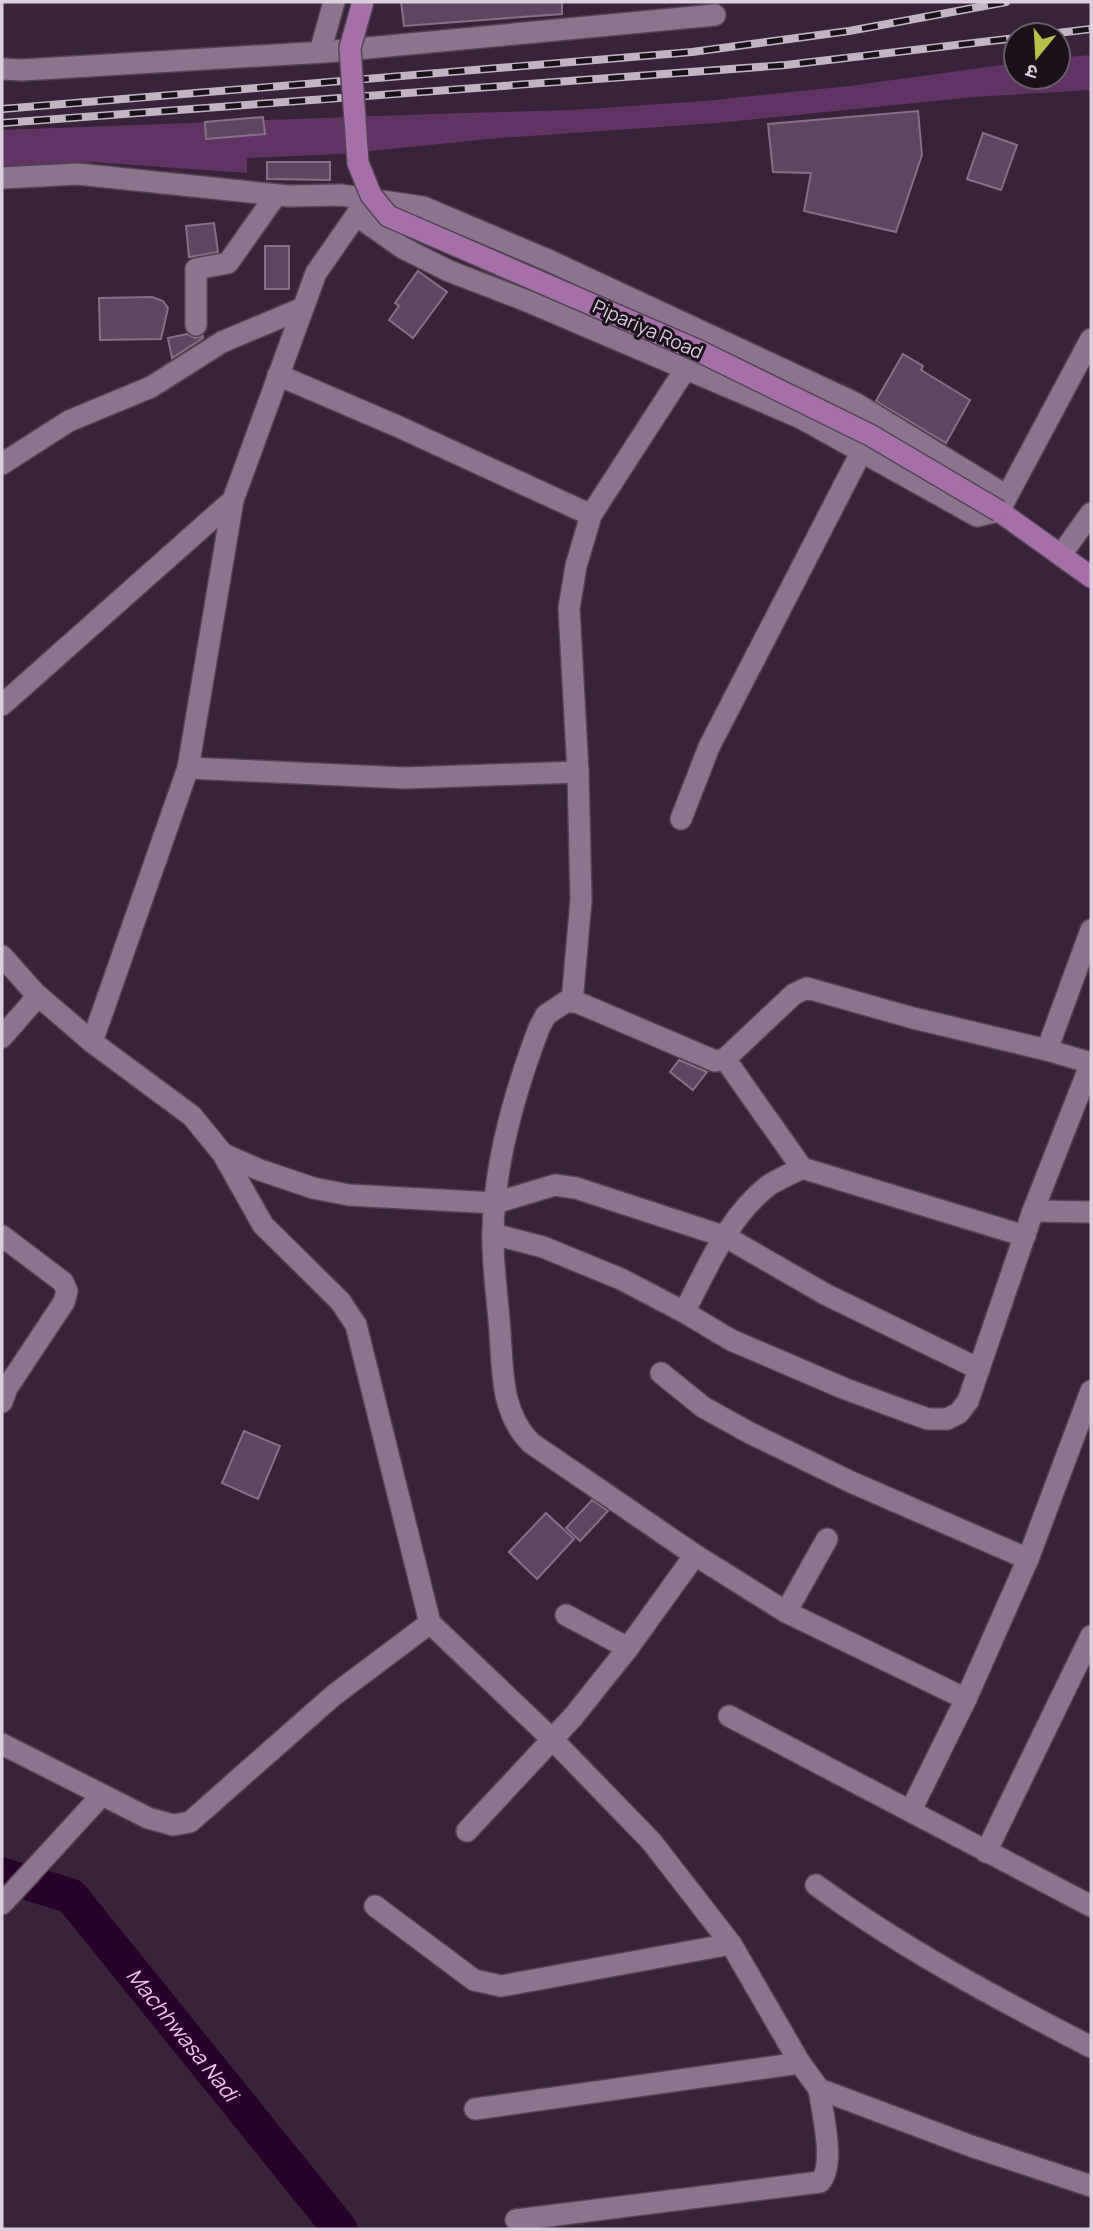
<svg xmlns="http://www.w3.org/2000/svg" width="1093" height="2231" viewBox="0 0 1093 2231" font-family="Manrope,'Noto Sans Devanagari',sans-serif">
  <rect width="100%" height="100%" fill="#39233a"/>
  <!-- green -->
  <path fill="#613264" d="M1091 55V90L974 97 717 123 499 138 341 154 247 158V173L92 162 2 168V130L431 114 573 110 705 101 849 86 1016 63V77H1058V58Z"/>
  <g fill="none" stroke-linecap="round" stroke-linejoin="round">
    <!-- river -->
    <path stroke="#28012b" stroke-width="35" id="s1" d="M2 1875 71 1896 340 2229"/>
  </g>
  <!-- building -->
  <g fill="#5d465f" stroke="#876e89" stroke-width="2">
    <path d="M401 2H562V14L404 26Z"/>
    <path d="M918 111 922 155 896 232 804 211 811 173 773 172 768 124Z"/>
    <path d="M263 117 265 134 206 139 205 122Z"/>
    <path d="M983 133 1017 145 1001 190 967 179Z"/>
    <path d="M267 162H330V180L267 179Z"/>
    <path d="M214 223 218 252 189 257 186 226Z"/>
    <rect x="265" y="246" width="24" height="43"/>
    <path d="M418 271 447 292 413 338 389 320 399 306 395 303Z"/>
    <path d="M152 297 163 301 168 308 161 339 100 340 99 298Z"/>
    <path d="M187 334 195 338 203 336V338L172 358 168 338Z"/>
    <path d="M903 354 923 366 921 370 970 400 946 443 876 401Z"/>
    <path d="M679 1060 707 1072 693 1090 670 1072Z"/>
    <path d="M244 1431 280 1446 258 1499 222 1483Z"/>
    <path d="M592 1500 608 1511 580 1541 566 1528Z"/>
    <path d="M546 1513 574 1539 537 1579 509 1552Z"/>
  </g>
  <g fill="none" stroke-linecap="round" stroke-linejoin="round">
    <defs>
      <g id="minor">
        <path d="M320 52 334 2"/>
        <path d="M2 69 22 70 325 52 715 15"/>
        <path d="M2 178 78 174 288 196 341 195 423 207 548 260 855 403 997 490 999 511"/>
        <path d="M357 216 403 248 449 271 527 301 801 418 977 516 999 511"/>
        <path d="M196 325V269L228 263 276 195"/>
        <path d="M278 375 397 426 591 515"/>
        <path d="M2 464 69 421 151 387 222 342 303 308"/>
        <path d="M999 511 1091 339"/>
        <path d="M1061 555 1091 513"/>
        <path d="M2 705 233 500 316 273 364 204"/>
        <path d="M188 768 405 778 578 772"/>
        <path d="M681 819 709 747 867 441"/>
        <path d="M2 956 35 993 92 1042 192 1116 223 1154 263 1225 340 1301 356 1325 430 1623 553 1740 651 1841 731 1944 800 2063 819 2089 971 2146 1091 2186"/>
        <path d="M572 1002 581 900 578 772 569 608 576 566 591 515 692 359"/>
        <path d="M2 1037 38 996"/>
        <path d="M92 1042 188 768 233 500"/>
        <path d="M1047 1050 1091 930"/>
        <path d="M725 1059 802 1168"/>
        <path d="M223 1154 260 1170 313 1188 349 1195 495 1203 555 1185 576 1188 726 1237 825 1294 979 1369"/>
        <path d="M1033 1211 1091 1212"/>
        <path d="M493 1234 543 1247 621 1279 684 1312 731 1340 843 1388 908 1412 928 1419H947L959 1413 968 1401 1033 1211 1091 1063"/>
        <path d="M2 1236 63 1282 67 1291 64 1302 7 1388 2 1402"/>
        <path d="M684 1312C707 1269 728 1217 768 1186 778 1179 791 1174 802 1168L1025 1236"/>
        <path d="M661 1373 703 1407 750 1433 851 1482 1028 1559"/>
        <path d="M786 1612 827 1539"/>
        <path d="M566 1615 628 1648"/>
        <path d="M966 1699 786 1612 695 1555 531 1443C501 1413 503 1373 500 1333 498 1300 492 1265 493 1232 494 1165 515 1091 539 1028L546 1015 567 1001 579 1003 715 1061 725 1059 794 994 807 988 913 1018 1047 1050 1091 1063"/>
        <path d="M729 1716 1091 1906"/>
        <path d="M2 1744 148 1818 173 1825 190 1822 334 1695 430 1623"/>
        <path d="M911 1810 966 1699 1028 1559 1091 1391"/>
        <path d="M467 1831 573 1717 628 1648 695 1555"/>
        <path d="M986 1852 1091 1636"/>
        <path d="M816 1885C902 1948 996 1998 1091 2047"/>
        <path d="M2 1904 102 1795"/>
        <path d="M375 1906 474 1980 501 1986 731 1944"/>
        <path d="M475 2109 800 2063"/>
        <path d="M516 2220 820 2182C836 2165 822 2112 819 2089"/>
      </g>
      <path id="major" d="M999 511 1091 577"/>
    </defs>
    <!-- minor casing -->
    <use href="#minor" stroke="#544256" stroke-width="24"/>
    <!-- major casing -->
    <use href="#major" stroke="#544256" stroke-width="24"/>
    <!-- minor -->
    <use href="#minor" stroke="#8c738e" stroke-width="21"/>
    <!-- major -->
    <use href="#major" stroke="#a56fa9" stroke-width="21"/>
    <defs>
      <g id="rail">
        <path d="M1041 35 1091 29"/>
        <path d="M2 109 692 52 849 31 1006 2"/>
        <path d="M2 123 786 65 1016 38"/>
      </g>
    </defs>
    <!-- rail casing -->
    <use href="#rail" stroke="#c3b4c4" stroke-width="8"/>
    <!-- rail -->
    <use href="#rail" stroke="#1a111b" stroke-width="5" stroke-dasharray="16" stroke-linecap="butt"/>
    <defs>
      <path id="major-bridge" d="M363 2 350 48 358 163 371 195 388 216 699 351 870 435 999 511"/>
    </defs>
    <!-- major-bridge casing -->
    <use href="#major-bridge" stroke="#544256" stroke-width="24" stroke-linecap="butt"/>
    <!-- major-bridge -->
    <use href="#major-bridge" stroke="#a56fa9" stroke-width="21"/>
  </g>
  <g text-anchor="middle" dominant-baseline="central" stroke-width="6" stroke-linejoin="round" paint-order="stroke">
    <!-- street labels -->
    <g font-size="19" fill="#dccedd" stroke="#1a111b">
      <text transform="translate(648 329) rotate(24)">Pipariya Road</text>
    </g>
    <!-- water labels -->
    <g font-size="21" font-style="italic" fill="#f4c4f6" stroke="#1a111b">
      <text stroke="none"><textPath href="#s1" startOffset="250">Machhwasa Nadi</textPath></text>
    </g>
  </g>
  <!-- border -->
  <rect width="1093" height="2231" fill="none" stroke="#dccedd" stroke-width="7"/>
  <!-- north arrow -->
  <g transform="translate(1037 56) rotate(198)"><circle r="33" fill="#1a111b" stroke="#685d69" stroke-width="2"/>
  <path d="M0-5L12 26L0 18L-12 26Z" fill="#b6c149"/>
  <text y="-10" font-size="19" font-weight="bold" text-anchor="middle" fill="#dccedd">उ</text>
  </g>
</svg>
